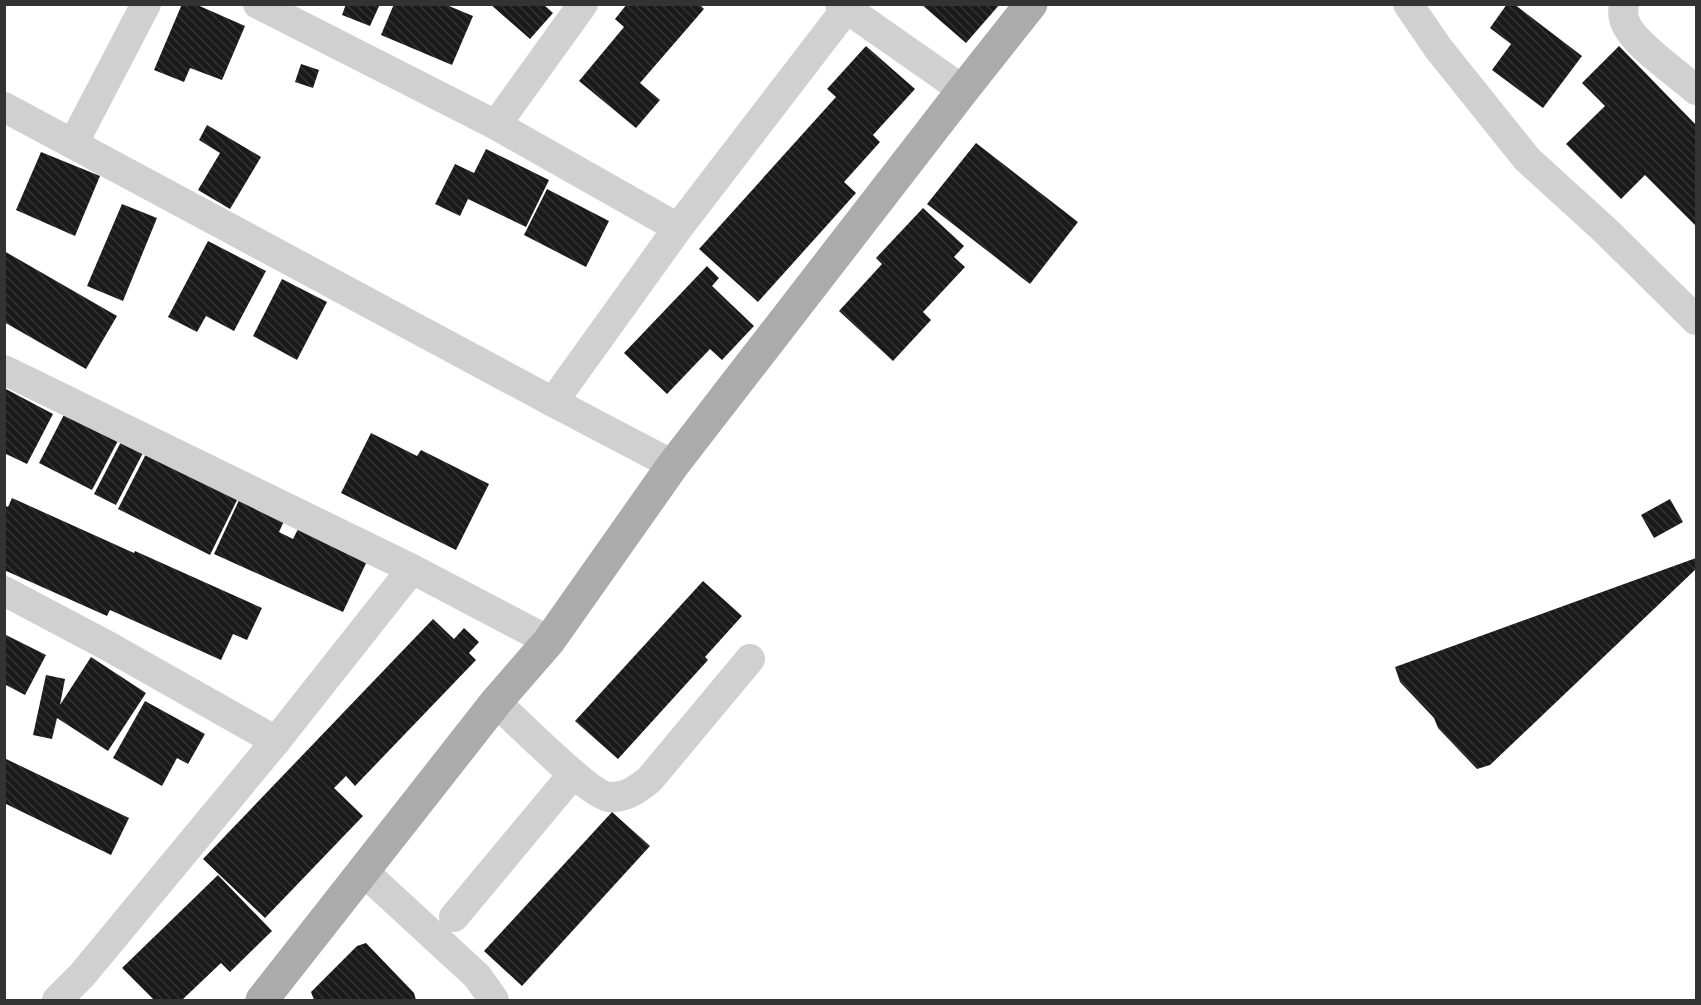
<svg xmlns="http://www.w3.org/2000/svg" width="1701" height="1005" viewBox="0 0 1701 1005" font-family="Raleway,sans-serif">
  <defs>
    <pattern id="building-back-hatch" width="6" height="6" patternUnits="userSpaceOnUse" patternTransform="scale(1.5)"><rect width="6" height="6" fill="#1a1a1a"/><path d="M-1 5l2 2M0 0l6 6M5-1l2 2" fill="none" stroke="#333"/></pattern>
  </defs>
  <rect width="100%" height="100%" fill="#fff"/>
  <!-- building -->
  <g fill="url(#building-back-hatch)">
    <path d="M182 4H195L245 26 222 80 190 68 184 82 154 70Z"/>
    <path d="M346 4H380L370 26 342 15Z"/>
    <path d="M394 4H444L473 16 452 65 381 35Z"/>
    <path d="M490 4H543L553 13 530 39Z"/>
    <path d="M627 4H699L704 9 640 83 660 100 636 128 579 81 624 27 615 19Z"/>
    <path d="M921 4H1000L966 43Z"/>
    <path d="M1507 4H1514L1582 56 1543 108 1492 70 1511 44 1490 28Z"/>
    <path d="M866 46 915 89 873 135 880 142 844 182 856 193 758 302 699 249 836 97 827 89Z"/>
    <path d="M1619 46 1696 125V226L1645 175 1621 199 1566 144 1605 106 1582 83Z"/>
    <path d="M301 64 319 70 313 88 295 82Z"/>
    <path d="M207 125 261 157 230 209 198 190 220 153 199 140Z"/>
    <path d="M976 143 1078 222 1030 284 927 204Z"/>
    <path d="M486 149 549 180 526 227 468 199 460 216 435 204 455 164 474 173Z"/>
    <path d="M41 152 100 176 75 236 16 210Z"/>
    <path d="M547 189 609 221 586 267 524 235Z"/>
    <path d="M122 204 157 218 123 301 87 286Z"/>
    <path d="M923 208 964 246 954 257 965 267 923 312 931 320 893 361 839 311 882 264 876 258Z"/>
    <path d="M208 241 266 271 234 331 206 316 197 332 168 317Z"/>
    <path d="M4 251 117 316 86 369 4 322Z"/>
    <path d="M707 266 719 278 712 286 754 326 722 360 710 349 667 394 624 353Z"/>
    <path d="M282 279 327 302 297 360 253 336Z"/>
    <path d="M4 388 53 414 27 464 4 453Z"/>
    <path d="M68 407 121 435 92 490 39 463Z"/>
    <path d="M371 433 417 456 421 450 489 484 456 550 341 493Z"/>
    <path d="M123 438 145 449 116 505 94 494Z"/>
    <path d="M148 450 239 496 210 555 118 509Z"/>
    <path d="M12 498 134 553 135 551 262 608 247 640 233 634 221 660 110 610 107 616 4 570V505L8 507Z"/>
    <path d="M240 498 285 519 279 532 293 539 300 525 369 557 343 612 214 554Z"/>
    <path d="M1670 499 1683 522 1654 538 1641 515Z"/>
    <path d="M1696 558V569L1490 765 1477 769 1438 728 1434 718 1400 682 1395 667Z"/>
    <path d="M703 581 742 616 705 657 708 660 618 759 575 721Z"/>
    <path d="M433 619 454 639 464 628 479 642 469 653 476 660 355 786 346 776 334 788 363 816 265 918 203 859Z"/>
    <path d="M4 634 46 655 25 695 4 684Z"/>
    <path d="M91 657 146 693 108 751 57 718 52 739 33 735 46 675 65 679 60 705Z"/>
    <path d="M145 701 205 734 188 764 177 758 162 786 113 758Z"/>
    <path d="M4 758 129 818 111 855 4 803Z"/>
    <path d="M612 812 650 846 522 986 484 951Z"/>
    <path d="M218 875 272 931 230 972 221 963 182 1000H154L122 968Z"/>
    <path d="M366 943 414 993 416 1000H314L311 992 357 946Z"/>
  </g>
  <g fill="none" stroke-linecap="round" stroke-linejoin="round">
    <!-- minor -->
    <g stroke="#d0d0d0" stroke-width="30">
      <path d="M258 4 496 125 583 4"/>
      <path d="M840 4 963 90"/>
      <path d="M1408 4 1438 48 1527 159 1607 232 1696 320"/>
      <path d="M1624 4C1622 13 1624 23 1630 31 1643 50 1678 74 1696 90"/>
      <path d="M4 107 73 144 146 4"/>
      <path d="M496 125 678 228 846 9"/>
      <path d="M73 144 553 402 678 228"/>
      <path d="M4 370 412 569 549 641"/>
      <path d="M553 402 673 465"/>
      <path d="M4 591 108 646 276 741"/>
      <path d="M496 702C514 719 590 795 609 797 626 798 638 789 650 779L750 659"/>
      <path d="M363 871 477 976 494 1000"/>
      <path d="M454 917 573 774"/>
      <path d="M57 1000 82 975 276 741 412 569"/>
    </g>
    <!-- primary -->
    <path stroke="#ababab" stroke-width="33" d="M262 1000 496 702 549 641 673 465 963 90 1031 4"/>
  </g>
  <!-- border -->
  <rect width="1701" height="1005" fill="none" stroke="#333333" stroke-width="12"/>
</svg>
